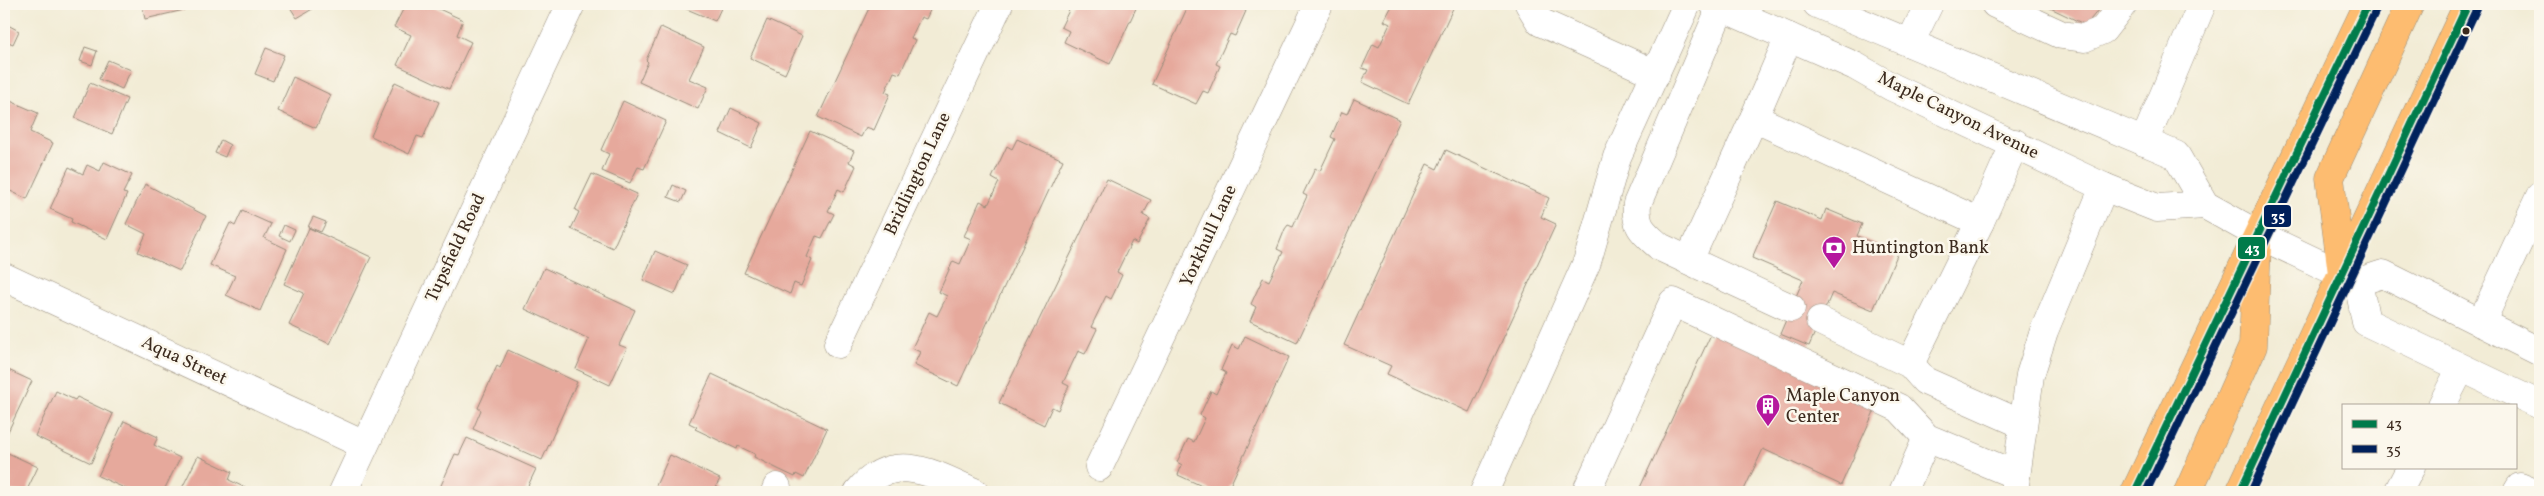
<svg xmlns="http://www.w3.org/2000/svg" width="2544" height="496" viewBox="0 0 2544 496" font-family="Vollkorn,serif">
  <rect width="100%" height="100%" fill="#fbf7ec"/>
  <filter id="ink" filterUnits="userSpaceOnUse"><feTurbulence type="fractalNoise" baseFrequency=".02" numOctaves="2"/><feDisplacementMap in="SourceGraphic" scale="10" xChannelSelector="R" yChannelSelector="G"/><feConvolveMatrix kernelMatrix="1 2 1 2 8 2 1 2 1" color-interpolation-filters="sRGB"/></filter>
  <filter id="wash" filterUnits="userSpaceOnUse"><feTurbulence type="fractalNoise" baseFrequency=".0096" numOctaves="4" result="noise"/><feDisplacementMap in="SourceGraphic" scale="20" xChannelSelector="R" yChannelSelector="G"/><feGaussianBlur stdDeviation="1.12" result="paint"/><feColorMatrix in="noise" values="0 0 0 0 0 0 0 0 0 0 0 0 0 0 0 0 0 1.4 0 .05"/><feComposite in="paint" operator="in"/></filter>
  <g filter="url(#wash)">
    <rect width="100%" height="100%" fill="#f2ecd6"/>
    <g id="blocks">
      <!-- building -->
      <g fill="#e6a99c">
        <path d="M142 4H183L184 10 145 19Z"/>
        <path d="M288 4H311L314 8 297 18Z"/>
        <path d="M406 4H428L463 20 457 35 471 42 449 89 397 65 411 35 394 27Z"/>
        <path d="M675 4H723L715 21Z"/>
        <path d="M871 4H933L926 19 921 17 911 38 915 40 900 74 894 72 885 92 890 94 874 130 866 127 861 137 818 117Z"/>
        <path d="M1072 4H1138L1110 64 1064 42 1069 31 1061 27Z"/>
        <path d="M1189 4H1244L1242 9 1246 11 1235 36 1230 34 1216 64 1220 66 1208 93 1203 91 1196 104 1152 84Z"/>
        <path d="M1393 4H1455L1408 104 1362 82 1368 70 1362 68 1373 44 1379 47 1390 24 1384 21Z"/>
        <path d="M2042 4H2103L2086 25Z"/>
        <path d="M767 20 802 36 785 74 750 58Z"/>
        <path d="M6 24 19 31 13 44 4 40Z"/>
        <path d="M661 27 704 47 689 79 708 87 698 109 639 82 648 62 646 60Z"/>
        <path d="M85 47 97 51 92 65 80 61Z"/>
        <path d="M266 48 284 55 273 81 255 74Z"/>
        <path d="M108 60 131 70 122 89 99 79Z"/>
        <path d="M293 77 331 95 316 128 278 111Z"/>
        <path d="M395 82 439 102 423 138 417 136 409 154 371 136Z"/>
        <path d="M90 83 127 99 112 134 75 118Z"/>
        <path d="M1354 99 1400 120 1297 343 1250 321 1256 307 1251 304 1263 278 1269 281 1283 252 1277 249 1285 229 1288 225 1293 227 1307 196 1303 194 1313 173 1315 168 1320 171 1335 139 1331 137 1342 112 1347 114Z"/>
        <path d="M8 100 38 113 30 132 53 143 27 199 4 188V110Z"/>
        <path d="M623 101 666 121 644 169 638 167 630 183 602 171 609 154 601 150Z"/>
        <path d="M731 108 762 123 751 148 720 133Z"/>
        <path d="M810 131 854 151 849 162 856 166 844 192 838 189 828 211 834 214 822 238 816 236 807 257 812 260 801 286 794 283 790 294 744 273Z"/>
        <path d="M1017 139 1063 160 958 386 914 365 920 352 912 348 929 312 937 316 947 296 939 292 953 261 960 264 971 239 964 236 968 228 980 201 988 205 999 182 992 178 1007 146 1012 149Z"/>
        <path d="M221 140 230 145 225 157 215 153Z"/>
        <path d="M1446 150 1549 198 1541 217 1556 224 1469 412 1387 374 1391 366 1344 345 1427 164 1437 169Z"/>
        <path d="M104 162 132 175 123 193 127 194 107 239 71 222 72 219 50 209 69 167 83 174 87 165 100 171Z"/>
        <path d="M592 174 637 194 613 248 571 229 579 212 575 210Z"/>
        <path d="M1107 179 1151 200 1143 215 1150 219 1137 244 1132 241 1117 272 1122 275 1114 293 1111 299 1106 296 1091 327 1097 329 1087 350 1085 354 1078 351 1063 383 1069 386 1058 410 1052 407 1044 425 999 403Z"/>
        <path d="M145 184 206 216 180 271 138 252 146 234 126 224Z"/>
        <path d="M673 185 686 191 681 202 668 197Z"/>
        <path d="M1777 201 1822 220 1826 209 1862 224 1857 236 1898 253 1873 310 1832 293 1809 346 1780 334 1803 280 1752 258Z"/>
        <path d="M242 211 271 224 264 238 287 249 260 311 226 295 235 276 210 265 230 223 235 226Z"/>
        <path d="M313 217 326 222 321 232 308 227Z"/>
        <path d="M284 225 295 230 290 241 279 236Z"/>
        <path d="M309 228 371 257 330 344 289 325 304 293 284 284Z"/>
        <path d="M655 251 687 265 675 294 643 280Z"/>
        <path d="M544 268 635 310 619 345 627 348 610 385 576 369 589 339 525 309Z"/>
        <path d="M1713 330 1877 405 1841 485 1763 449 1743 492H1638Z"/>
        <path d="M1245 336 1289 357 1227 492H1215L1178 475 1182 465 1177 462 1188 439 1194 442 1205 418 1200 415 1211 391 1216 394 1226 373 1221 370 1232 345 1239 349Z"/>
        <path d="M508 350 577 382 542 460 473 429 481 410 478 408 497 366 500 368Z"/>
        <path d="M4 368 32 381 4 440Z"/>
        <path d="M712 374 827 429 804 478 796 474 795 477 780 470 754 457 755 454 738 446 737 449 695 429 697 427 689 423Z"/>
        <path d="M56 391 75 400 77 397 113 414 91 463 35 436Z"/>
        <path d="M124 421 158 437 154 445 180 458 163 492H133L98 476Z"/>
        <path d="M467 438 536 469 525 492H438L455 454 459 455Z"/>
        <path d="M8 453 38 467 26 492 4 490V464Z"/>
        <path d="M670 455 720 479 716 486 719 488 717 492H653Z"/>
        <path d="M198 456 232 472 229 480 254 492H180Z"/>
      </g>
    </g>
  </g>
  <g filter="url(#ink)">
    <use href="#blocks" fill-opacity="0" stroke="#968b7a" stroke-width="1"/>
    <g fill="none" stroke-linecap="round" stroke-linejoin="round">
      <defs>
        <g id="minor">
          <path d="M1529 4 1540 22 1656 74"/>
          <path d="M1714 4 1855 66 1892 87 2104 187 2157 208 2205 205"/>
          <path d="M1817 4 2176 155 2205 205 2257 234 2358 282 2383 274 2540 352"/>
          <path d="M1995 4 2062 35 2084 38 2103 30 2123 4"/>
          <path d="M1721 7 1637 204C1635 227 1643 232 1660 247L1791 308"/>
          <path d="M1789 37 1754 118 1980 222 2015 143"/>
          <path d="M1910 43 1929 4"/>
          <path d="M2144 142 2202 4"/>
          <path d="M1689 260 1754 118"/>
          <path d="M4 277 364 445"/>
          <path d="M2358 282 2366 322 2540 405"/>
          <path d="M1820 321 1910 364 1925 381 2022 424"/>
          <path d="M2481 323 2540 196"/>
          <path d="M838 344 999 4"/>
          <path d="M1910 364 1980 222"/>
          <path d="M2442 405 2461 368"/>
          <path d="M1099 467 1319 4"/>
          <path d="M343 492 571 4"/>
          <path d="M775 492 777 487"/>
          <path d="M858 492C893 449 934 474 974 492"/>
          <path d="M1484 492 1587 262 1617 157 1687 4"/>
          <path d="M1586 492 1673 302 1899 408 1927 438 2016 475"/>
          <path d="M1903 492 1927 438"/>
          <path d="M2014 492 2030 375 2044 331 2104 187"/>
          <path d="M2398 492 2411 467"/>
          <path d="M2517 492 2520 487 2532 492"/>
        </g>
        <g id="major">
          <path d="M2342 273 2330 178 2410 4"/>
          <path d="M2135 492 2368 4"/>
          <path d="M2188 492 2253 346 2257 245"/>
          <path d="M2240 492 2468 4"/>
        </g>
      </defs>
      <!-- minor casing -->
      <use href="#minor" stroke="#968b7a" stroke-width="29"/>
      <!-- major casing -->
      <use href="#major" stroke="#968b7a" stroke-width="29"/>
      <!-- minor -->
      <use href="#minor" stroke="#fff" stroke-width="28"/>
      <!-- major -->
      <use href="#major" stroke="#fdbc70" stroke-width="28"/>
      <defs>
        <g id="bus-1">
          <path d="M2135 492 2368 4"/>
          <path d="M2240 492 2468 4"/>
        </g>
        <g id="bus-2">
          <path d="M2146 492 2377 8"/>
          <path d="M2251 492 2477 8"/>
        </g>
      </defs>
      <!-- bus-1 casing -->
      <use href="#bus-1" stroke="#fbf7ec" stroke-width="11"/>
      <!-- bus-2 casing -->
      <use href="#bus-2" stroke="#fbf7ec" stroke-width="11"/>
      <!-- bus-1 -->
      <use href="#bus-1" stroke="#007b4b" stroke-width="8"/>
      <!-- bus-2 -->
      <use href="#bus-2" stroke="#00205b" stroke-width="8"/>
    </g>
  </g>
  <!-- icons -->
  <defs>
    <symbol id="bank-pin" viewBox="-11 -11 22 30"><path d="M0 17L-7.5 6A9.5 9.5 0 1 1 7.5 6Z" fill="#b5179e" stroke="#fbf7ec"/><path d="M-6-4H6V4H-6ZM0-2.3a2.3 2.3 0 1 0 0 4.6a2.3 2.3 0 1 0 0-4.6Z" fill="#fff"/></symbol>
    <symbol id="building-pin" viewBox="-11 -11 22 30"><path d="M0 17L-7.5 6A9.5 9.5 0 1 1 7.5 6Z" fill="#b5179e" stroke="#fbf7ec"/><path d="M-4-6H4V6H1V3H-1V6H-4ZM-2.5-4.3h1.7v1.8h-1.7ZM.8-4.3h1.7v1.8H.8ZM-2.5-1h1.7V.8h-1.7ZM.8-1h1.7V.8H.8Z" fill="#fff"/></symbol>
  </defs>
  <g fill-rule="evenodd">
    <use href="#bank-pin" x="1820" y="234" width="28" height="38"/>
    <use href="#building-pin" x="1754" y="392" width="28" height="38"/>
  </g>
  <!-- markers -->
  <circle fill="#3b2a1e" stroke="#fbf7ec" stroke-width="2" cx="2466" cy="31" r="4.5"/>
  <g text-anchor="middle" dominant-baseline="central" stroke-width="5" stroke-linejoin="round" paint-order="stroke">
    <!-- street labels -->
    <g font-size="18" fill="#3b2a1e" stroke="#fbf7ec">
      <text transform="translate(1958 116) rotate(26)">Maple Canyon Avenue</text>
      <text transform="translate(918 174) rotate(-65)">Bridlington Lane</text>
      <text transform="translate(1209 236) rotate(-65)">Yorkhull Lane</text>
      <text transform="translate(456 248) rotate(-65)">Tupsfield Road</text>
      <text transform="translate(184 361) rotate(25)">Aqua Street</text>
    </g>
    <!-- poi labels -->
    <g font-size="18" fill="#3b2a1e" stroke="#fbf7ec" text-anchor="start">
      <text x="1852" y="248">Huntington Bank</text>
      <text x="1786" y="396">Maple Canyon<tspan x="1786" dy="21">Center</tspan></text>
    </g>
  </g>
  <g stroke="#fbf7ec" stroke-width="2">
    <rect x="2263" y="204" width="29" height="24" rx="5" fill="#00205b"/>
    <rect x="2237" y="236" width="29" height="24" rx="5" fill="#007b4b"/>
  </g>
  <g font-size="14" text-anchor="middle" font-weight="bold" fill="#fff">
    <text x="2278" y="221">35</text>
    <text x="2252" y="253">43</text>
  </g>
  <!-- margin -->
  <rect width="2544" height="496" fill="none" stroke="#fbf7ec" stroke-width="20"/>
  <!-- legend -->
  <rect x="2342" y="404" width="175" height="65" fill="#fbf7ec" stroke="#aea59a"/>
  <rect x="2352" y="420" width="25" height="8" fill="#007b4b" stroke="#aea59a"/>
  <text x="2386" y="428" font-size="15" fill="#3b2a1e">43</text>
  <rect x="2352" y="445" width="25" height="8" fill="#00205b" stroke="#aea59a"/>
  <text x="2386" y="454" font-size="15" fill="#3b2a1e">35</text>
</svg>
